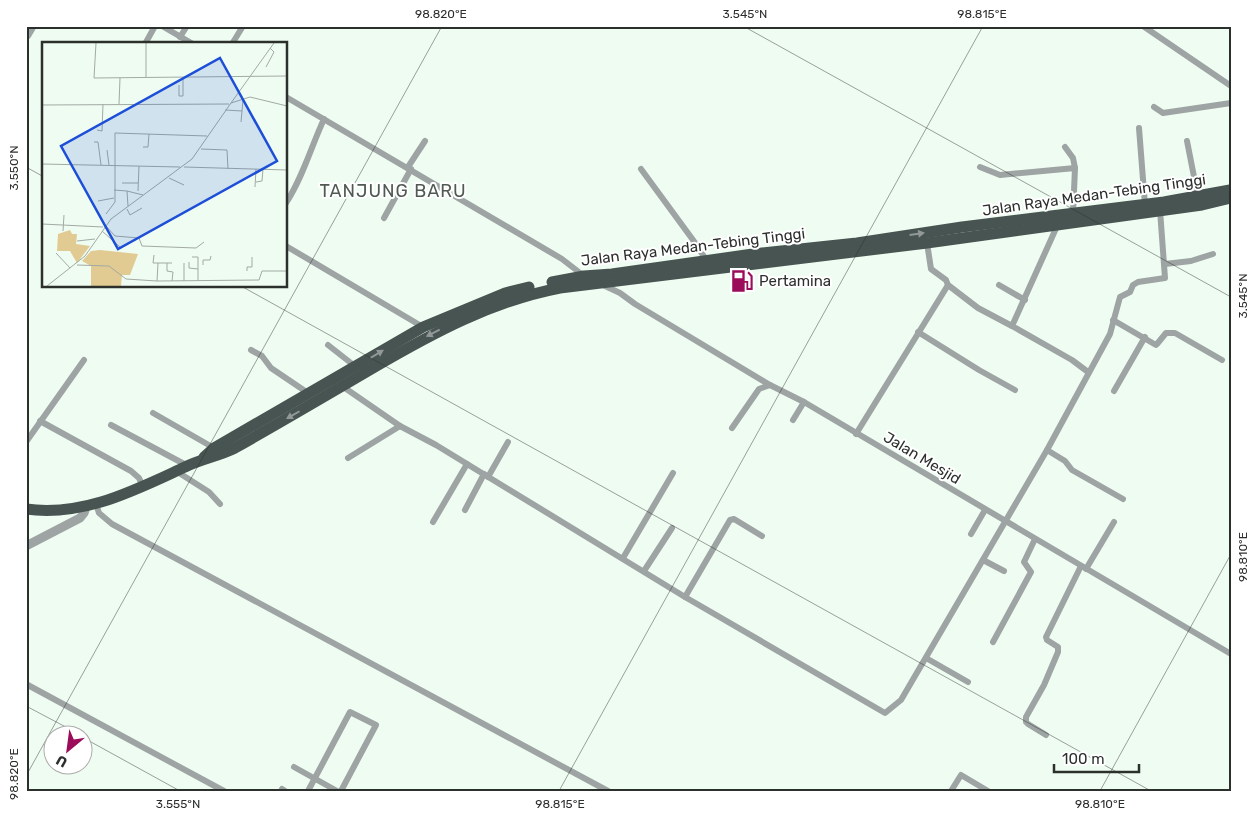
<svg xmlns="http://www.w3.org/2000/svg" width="1257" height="817" viewBox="0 0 1257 817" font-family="Rubik,sans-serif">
  <rect width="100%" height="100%" fill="#effcf2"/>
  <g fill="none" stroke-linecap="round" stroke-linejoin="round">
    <!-- minor -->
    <g stroke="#9da4a3" stroke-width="6">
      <path d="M162 26 193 44"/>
      <path d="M1143 26 1231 86"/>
      <path d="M28 36 34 26"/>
      <path d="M180 37 187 26"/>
      <path d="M145 44 155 26"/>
      <path d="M232 44 243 26"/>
      <path d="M286 97 562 259 584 276"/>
      <path d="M1154 107 1163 113 1231 103"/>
      <path d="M1139 128 1145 205"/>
      <path d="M1187 141 1198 197"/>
      <path d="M1065 147 1073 158 1075 168"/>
      <path d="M408 167 425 141"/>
      <path d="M980 167 1000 175 1075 168 1073 214"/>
      <path d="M641 169 693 240 707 261"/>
      <path d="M286 203C303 177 311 147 324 119"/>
      <path d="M384 218 411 169"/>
      <path d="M1058 224 1012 326 1072 360 1088 372"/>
      <path d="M927 243 931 269 946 280 948 285 978 308 1012 326"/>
      <path d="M286 246 423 327"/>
      <path d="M1165 264 1191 261 1213 254"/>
      <path d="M603 285 620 293 635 304 770 385 804 402 1231 654"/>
      <path d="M999 285 1025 300"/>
      <path d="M1113 320 1156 345 1157 344 1166 333H1175L1222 360"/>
      <path d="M918 332 979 370 1015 390"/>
      <path d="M328 345 356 367"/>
      <path d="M251 350 262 356 271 368 308 393"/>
      <path d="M342 386 400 426 436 445 685 597 885 713 901 700 1047 450 1110 334 1120 297 1130 292 1133 285 1138 282 1165 278 1160 210"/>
      <path d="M1114 391 1145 337"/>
      <path d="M153 413 214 448"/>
      <path d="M793 420 804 402"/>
      <path d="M40 421 131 471 139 478 143 487"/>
      <path d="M111 425 188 466"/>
      <path d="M732 428 759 389 770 385"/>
      <path d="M856 434 948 285"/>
      <path d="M26 442 84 360"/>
      <path d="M1047 450 1065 461 1072 470 1123 499"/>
      <path d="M348 458 400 426"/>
      <path d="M176 471 209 492 220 504"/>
      <path d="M488 477 508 442"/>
      <path d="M96 504 99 513 112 524 608 791"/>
      <path d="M465 510 484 474"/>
      <path d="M433 522 467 464"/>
      <path d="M971 534 985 510"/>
      <path d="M623 558 673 473"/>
      <path d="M983 560 1004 571"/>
      <path d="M1086 569 1114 522"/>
      <path d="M644 571 672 528"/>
      <path d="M685 597 730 520 734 519 762 536"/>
      <path d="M993 642 1031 572 1024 562 1035 539"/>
      <path d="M926 658 968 682"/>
      <path d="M26 684 224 791"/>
      <path d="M1046 735 1028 724 1026 722V717L1044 685 1058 652V647L1047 640 1046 637 1081 566"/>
      <path d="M294 767 337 791"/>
      <path d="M282 789 285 791"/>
      <path d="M308 791 350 712 376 725 341 791"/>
      <path d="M951 791 961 775 988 791"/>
    </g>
    <!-- tertiary -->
    <path stroke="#9da4a3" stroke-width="9" d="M26 546 80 518 84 513 86 507"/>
    <!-- trunk -->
    <g stroke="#475452" stroke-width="11">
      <path d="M552 282 584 276 612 274 753 254 857 243 962 227 1164 202 1230 190"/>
      <path d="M204 457 214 448 423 327 505 293 529 287"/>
      <path d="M26 509C84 517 135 490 185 467 201 459 219 456 235 448 281 422 327 395 373 368 433 333 492 301 560 288L927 243 1202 205 1231 198"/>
    </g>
  </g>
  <!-- one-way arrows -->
  <defs><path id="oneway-solid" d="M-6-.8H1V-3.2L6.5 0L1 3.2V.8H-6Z" transform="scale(1.25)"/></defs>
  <g fill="#919897">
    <use href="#oneway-solid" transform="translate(917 234) rotate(-8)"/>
    <use href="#oneway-solid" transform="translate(433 333) rotate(153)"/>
    <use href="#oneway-solid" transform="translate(377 354) rotate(-31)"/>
    <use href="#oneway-solid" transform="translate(293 415) rotate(150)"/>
  </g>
  <!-- ticks -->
  <path fill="none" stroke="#2c302d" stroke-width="1" stroke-opacity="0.45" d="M743 26 1231 297M26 167 44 177M241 286 1151 791M26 706 79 734M82 737 180 791M26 776 442 26M559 791 983 26M1100 791 1231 554"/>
  <!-- icons -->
  <defs>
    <symbol id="fuel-bare" viewBox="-9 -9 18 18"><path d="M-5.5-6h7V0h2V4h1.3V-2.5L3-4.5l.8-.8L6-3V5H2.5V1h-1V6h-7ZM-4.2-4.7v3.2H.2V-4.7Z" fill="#9b0c5b" stroke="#fff" stroke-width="2.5" paint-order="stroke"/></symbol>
  </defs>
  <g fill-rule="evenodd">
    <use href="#fuel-bare" x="726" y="265" width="32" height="32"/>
  </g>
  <g text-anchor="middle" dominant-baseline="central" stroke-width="4" stroke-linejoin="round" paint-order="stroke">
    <!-- street labels -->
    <g font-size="15" fill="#2c302d" stroke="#fff">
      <text transform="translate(1094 195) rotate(-8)">Jalan Raya Medan-Tebing Tinggi</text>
      <text transform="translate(693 247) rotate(-7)">Jalan Raya Medan-Tebing Tinggi</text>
      <text transform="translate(922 458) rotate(31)">Jalan Mesjid</text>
    </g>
    <!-- poi labels -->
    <g font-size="15" fill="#2c302d" stroke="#fff" text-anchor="start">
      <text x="759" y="281">Pertamina</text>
    </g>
    <!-- quarter labels -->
    <g font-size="18" letter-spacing="1" fill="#505a52" stroke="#fff">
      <text x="393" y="191">TANJUNG BARU</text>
    </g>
  </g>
  <!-- overview -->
  <g transform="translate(42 42)">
    <rect width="245" height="245" fill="#effcf2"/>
    <path d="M28 188 30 192H35L34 202 48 204 35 221 28 209H15L16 192ZM49 209 58 208 96 212 88 233H80L79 244H49V224L40 219Z" fill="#e1cb92"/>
    <path fill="none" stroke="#a1aaa3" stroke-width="1" d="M54 1 52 36 245 34M224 25 232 10 228 6M104 36V1M137 43V54H141V35M189 61 232 1M77 62 78 36M0 63 187 62M183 68 200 69M199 80 201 58M55 88 60 89 61 62M52 100H56L59 123M101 105H106L107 92M159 107 185 108 186 127M65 108 67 123M0 122 138 125M142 125 245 128M127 136 142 143M214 140 220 139 221 127M80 141H96M213 145 214 127M72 148 85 149 86 164M85 149 101 153M96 149 97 124M56 159 72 156M85 167 88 173 100 166M64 172 73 160V91L165 94M0 182 61 185M63 183 73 194 97 196 100 204 154 206 162 200M21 189 22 173M60 189 78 205M35 199 53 197M14 211 28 226M112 213 111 221H130M150 215H156V239M147 220V226L156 227M125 221V229L131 230 130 239M35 223 67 224 84 237 115 239 217 238 220 229H245M161 223V218H168L169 214M205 229V225H210V215M115 239 116 221M142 239V221M5 244 43 214 69 177 150 117 189 61 208 55 245 64"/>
    <path fill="#1d4ed8" fill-opacity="0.15" stroke="#1d4ed8" stroke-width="2.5" d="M178 16 235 119 76 207 19 104Z"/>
    <rect width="245" height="245" fill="none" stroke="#2c302d" stroke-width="2.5"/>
  </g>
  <!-- border -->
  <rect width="1257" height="817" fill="none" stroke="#ffffff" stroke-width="55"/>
  <!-- north arrow -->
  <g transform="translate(68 750) rotate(209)"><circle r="24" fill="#ffffff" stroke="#abacab"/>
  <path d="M0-4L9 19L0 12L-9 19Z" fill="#9b0c5b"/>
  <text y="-8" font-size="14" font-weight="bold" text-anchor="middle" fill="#2c302d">U</text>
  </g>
  <!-- scale -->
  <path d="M1054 764v8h85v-8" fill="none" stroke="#2c302d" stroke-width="2.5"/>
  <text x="1062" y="764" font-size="15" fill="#2c302d" stroke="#ffffff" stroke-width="4" paint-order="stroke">100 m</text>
  <rect x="28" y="28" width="1202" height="762" fill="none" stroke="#2c302d" stroke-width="2"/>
  <g font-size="12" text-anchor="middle" fill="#2c302d">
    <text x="441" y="18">98.820°E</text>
    <text x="745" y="18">3.545°N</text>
    <text x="982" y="18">98.815°E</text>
    <text transform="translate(14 168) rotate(-90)" y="4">3.550°N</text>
    <text transform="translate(1243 296) rotate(-90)" y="4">3.545°N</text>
    <text transform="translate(1243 557) rotate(-90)" y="4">98.810°E</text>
    <text transform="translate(14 774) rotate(-90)" y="4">98.820°E</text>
    <text x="178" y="808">3.555°N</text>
    <text x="560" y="808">98.815°E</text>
    <text x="1100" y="808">98.810°E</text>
  </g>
</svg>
